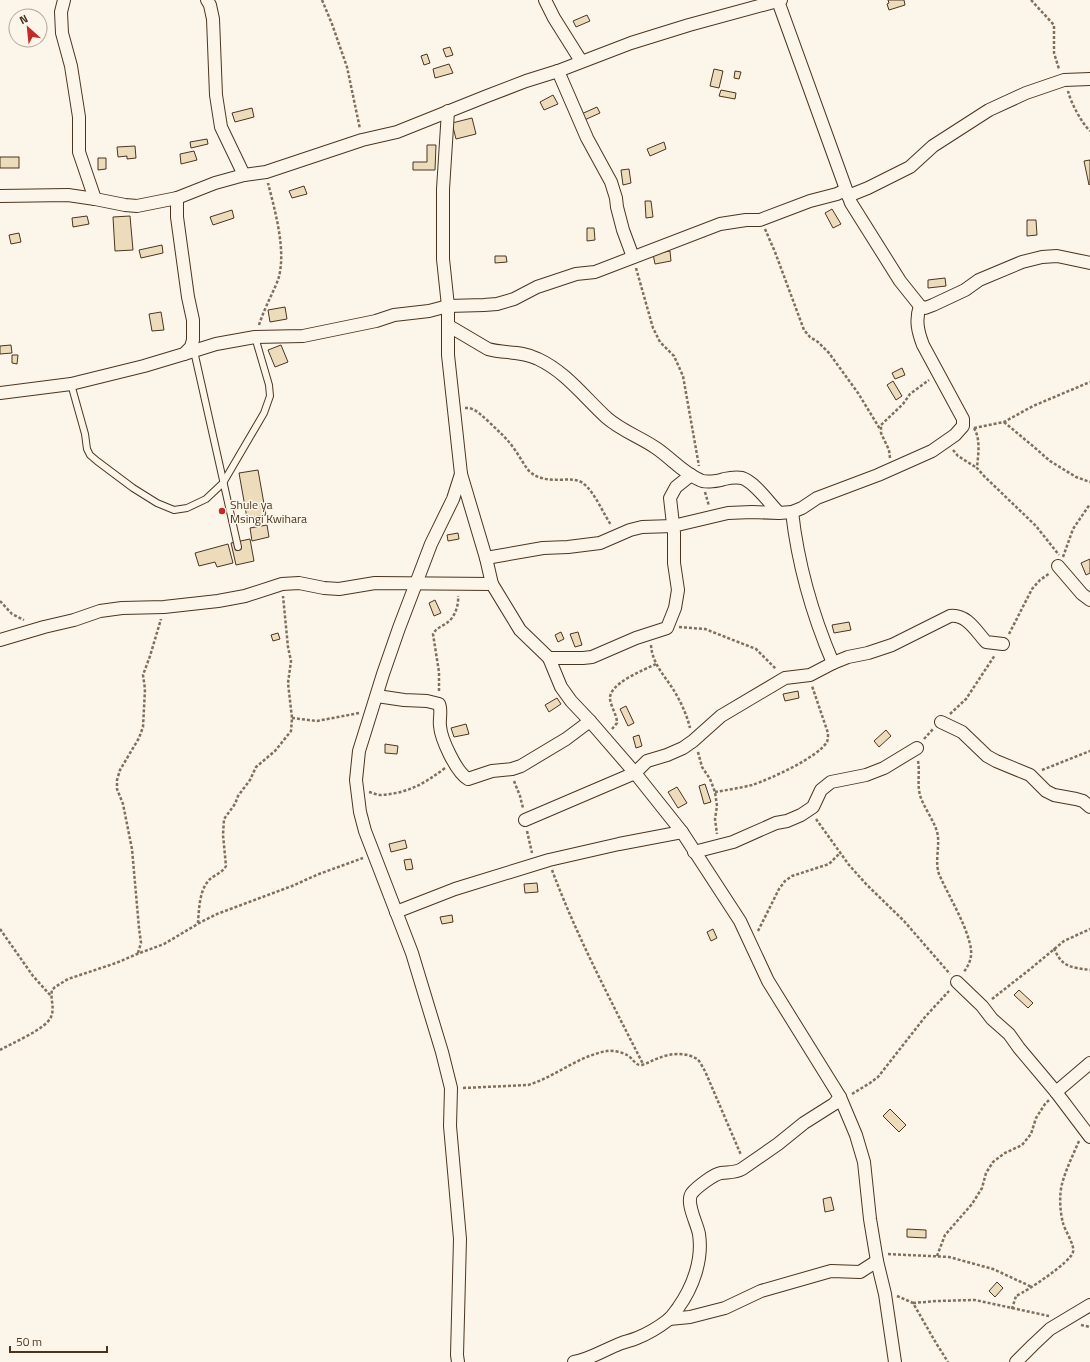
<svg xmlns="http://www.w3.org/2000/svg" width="1090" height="1362" viewBox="0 0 1090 1362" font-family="'Titillium Web',sans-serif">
  <rect width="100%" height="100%" fill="#fbf6e9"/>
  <!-- building -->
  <g fill="#ecdcbc" stroke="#4a3520">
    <path d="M888 0H904L905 5 889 10 887 4 889 3Z"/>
    <path d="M587 15 590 21 576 27 573 21Z"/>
    <path d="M450 47 453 55 446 57 443 49Z"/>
    <path d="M427 54 430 63 424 65 421 56Z"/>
    <path d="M449 64 453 73 435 78 433 69Z"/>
    <path d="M714 69 723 71 719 88 710 86Z"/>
    <path d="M735 71 741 72 739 79 734 78Z"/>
    <path d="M721 90 736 93 735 99 719 96Z"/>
    <path d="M553 95 558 104 544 110 540 102Z"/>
    <path d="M597 107 600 113 580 122 577 116Z"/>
    <path d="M252 108 254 117 235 122 232 113Z"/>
    <path d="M472 118 476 134 456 139 452 123Z"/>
    <path d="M207 139 208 144 191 148 190 142Z"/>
    <path d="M664 142 666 149 650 156 647 149Z"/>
    <path d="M427 145H436L435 170H413V162H427Z"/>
    <path d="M135 146 136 158 127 159V156L118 157 117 147Z"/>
    <path d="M194 151 197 160 181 164 180 154Z"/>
    <rect x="0" y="157" width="19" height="11"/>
    <path d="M98 158H106V169L98 170Z"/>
    <path d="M1090 160V184L1089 185 1084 161Z"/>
    <path d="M629 169 631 183 623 185 621 170Z"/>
    <path d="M304 186 307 194 292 198 289 191Z"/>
    <path d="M645 201H651L653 217 646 218Z"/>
    <path d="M832 209 841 224 833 228 825 213Z"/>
    <path d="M232 210 234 218 213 225 210 217Z"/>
    <path d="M87 216 89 224 73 227 72 218Z"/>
    <path d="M130 216 133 250 115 251 113 217Z"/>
    <path d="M1027 220H1036L1037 235 1027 236Z"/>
    <path d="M587 228H594L595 240 587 241Z"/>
    <path d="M19 233 21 242 11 244 9 235Z"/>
    <path d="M162 245 163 253 141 258 139 250Z"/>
    <path d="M670 251 671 261 655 264 653 254Z"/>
    <path d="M495 256H506L507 262 495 263Z"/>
    <path d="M945 278 946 286 928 288V280Z"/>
    <path d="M285 307 287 319 270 322 268 310Z"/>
    <path d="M161 312 164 330 152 331 149 314Z"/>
    <path d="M11 345 12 353 0 354V346Z"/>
    <path d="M281 345 288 362 275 367 268 350Z"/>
    <path d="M12 355H18L17 364 12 363Z"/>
    <path d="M902 368 905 375 895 379 892 373Z"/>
    <path d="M893 381 902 396 896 400 887 385Z"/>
    <path d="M258 470 266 515 247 518 239 473Z"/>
    <path d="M267 525 269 537 252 541 250 528Z"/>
    <path d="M458 533 459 539 448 541 447 535Z"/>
    <path d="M250 539 254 561 236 565 231 543Z"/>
    <path d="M228 544 233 563 217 567 215 562 199 566 195 553Z"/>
    <path d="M1090 559V573L1086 575 1081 563Z"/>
    <path d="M435 600 441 613 434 616 429 603Z"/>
    <path d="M849 622 851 630 834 633 832 625Z"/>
    <path d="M561 632 564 639 558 642 555 635Z"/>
    <path d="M578 632 582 645 575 647 570 634Z"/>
    <path d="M278 633 280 639 273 641 271 635Z"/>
    <path d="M798 691 799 698 785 701 783 694Z"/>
    <path d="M557 698 561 704 549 712 545 705Z"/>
    <path d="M626 706 634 723 628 726 620 709Z"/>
    <path d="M466 724 469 734 454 737 451 728Z"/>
    <path d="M886 730 891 736 879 747 874 741Z"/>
    <path d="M639 735 642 746 636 748 633 737Z"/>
    <path d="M385 744 398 746 397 754 385 753Z"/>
    <path d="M705 784 711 802 704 804 699 786Z"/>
    <path d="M677 787 687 803 678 808 668 792Z"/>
    <path d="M405 840 407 848 391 852 389 844Z"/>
    <path d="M411 859 413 869 406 870 404 860Z"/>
    <path d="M537 883 538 892 525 893 524 884Z"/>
    <path d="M452 915 453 922 442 924 440 917Z"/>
    <path d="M713 929 717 938 711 941 707 932Z"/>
    <path d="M1019 990 1033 1003 1028 1008 1014 995Z"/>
    <path d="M890 1109 906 1125 899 1132 883 1116Z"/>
    <path d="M831 1197 834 1210 825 1212 823 1199Z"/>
    <path d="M907 1229 926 1230V1238L907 1237Z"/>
    <path d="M997 1282 1003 1288 995 1297 989 1291Z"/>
  </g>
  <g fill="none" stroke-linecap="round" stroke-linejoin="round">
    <defs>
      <g id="service">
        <path d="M194 351 238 547"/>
        <path d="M71 384 85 434 87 449 90 455 97 461 133 488 157 503 174 510 187 508 206 499 223 483 264 413 270 396 269 385 255 337"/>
      </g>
      <g id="minor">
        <path d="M64 0 61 12 62 33 71 66 79 117V152L95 199"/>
        <path d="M207 0 210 5 213 19 216 95 221 127 244 175"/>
        <path d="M545 0 554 18 581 61"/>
        <path d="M778 1 851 203 900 281 920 306 925 308 933 305 965 290 979 280 1022 262 1042 257 1057 256 1090 263"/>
        <path d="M558 71 587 138 611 182 616 198 617 207 623 230 633 257"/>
        <path d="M448 111 443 189V259L448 306V355L461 474 486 558 492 584 520 630 549 658 561 687 571 701 590 721 635 773 682 832 740 921 768 981 840 1097 856 1135 864 1162 870 1219 877 1261 885 1294 895 1362"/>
        <path d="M0 196 68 195 95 199 125 205 137 206 177 198 215 183 244 175 266 172 362 140 397 132 487 96 526 81 558 71 631 43 689 25 781 0"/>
        <path d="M848 196 868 188 910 167 933 146 989 110 1026 93 1064 80 1090 79"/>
        <path d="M449 326 488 349C504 354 520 350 538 359 566 372 584 397 607 418 622 431 640 437 656 448 671 458 683 473 700 480 705 483 719 481 724 479 729 478 736 477 742 478 755 482 770 504 779 513"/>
        <path d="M184 354 216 344 255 337 303 336 376 321 394 315 429 311 448 306 484 305 497 304 514 299 537 287 576 274 595 272 720 224 746 220H760L810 201 837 194 845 190"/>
        <path d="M0 393 71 384 144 366 184 354 191 347 193 340V320L188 297 177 217V198"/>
        <path d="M792 512C798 565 812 614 833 663"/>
        <path d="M486 558 543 548 568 547 600 543 630 530 642 527 673 526 728 513 752 512 779 513 792 512 802 508 817 498 878 475 932 451 955 435 963 426V419L923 345C918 332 915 320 920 306"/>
        <path d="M1058 566 1082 594 1090 600"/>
        <path d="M0 640 44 627 74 620 100 611 122 608 164 607 218 601 245 596 282 584 299 583 324 588 339 589 375 583 492 584"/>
        <path d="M549 658H583L592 657 636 638 667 628 675 608 678 590 674 563V533L670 498 676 487 691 475"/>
        <path d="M377 696 404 700 427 701 439 704C442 710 439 719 440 726 441 739 456 772 468 779L492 771 512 769 521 766 566 739 590 721"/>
        <path d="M941 722 962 732 987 756 996 761 1030 775 1046 791 1054 795 1076 799 1083 801 1090 807"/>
        <path d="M525 820 635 773 647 761 667 755 683 748 693 741 721 716 785 678 810 675 833 663 848 657 868 653 892 645 950 616C967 614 976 631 986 642L1003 644"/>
        <path d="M694 852 733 842 776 823 787 821 801 815 813 807 821 790 831 782 866 775 884 768 917 748"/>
        <path d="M396 912 455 889 549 860 619 844 682 832"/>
        <path d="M957 982 982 1006 992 1019 1009 1034 1019 1048 1056 1092 1090 1137"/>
        <path d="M1056 1092 1090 1063"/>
        <path d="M669 1319 690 1317 725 1308 761 1291 831 1271 860 1272 877 1261"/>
        <path d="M458 1362 457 1355 460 1239 450 1126 451 1088 442 1052 412 953 365 831 360 812 356 780 359 751 383 674 399 628 431 544 453 499 461 474"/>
        <path d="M574 1362C590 1359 602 1351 617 1345 623 1342 630 1341 637 1338 647 1334 659 1327 668 1320 672 1317 675 1312 678 1308 693 1287 703 1260 699 1234 697 1223 685 1202 692 1193 697 1187 714 1174 721 1173 729 1172 735 1173 742 1169L778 1144 804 1123 834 1104 840 1097"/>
        <path d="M1016 1362 1033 1345 1050 1329 1090 1305"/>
      </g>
    </defs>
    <!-- service casing -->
    <use href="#service" stroke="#4a3520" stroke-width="8"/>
    <!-- minor casing -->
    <use href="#minor" stroke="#4a3520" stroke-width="14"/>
    <!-- path -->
    <g stroke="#7f6f5c" stroke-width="2.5" stroke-dasharray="3 2" stroke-linecap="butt">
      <path d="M322 0 332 24 347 67 360 129"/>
      <path d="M1031 0 1054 25V53L1059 69"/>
      <path d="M1068 91C1071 103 1081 122 1090 131"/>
      <path d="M765 229 775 252 804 330 810 337 818 342 829 353 858 393 880 429"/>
      <path d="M636 268 653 328 660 342 674 356 683 376 699 466"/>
      <path d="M259 325C264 309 272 295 278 280 287 252 275 211 268 183"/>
      <path d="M465 408C468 408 471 408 474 410 479 412 483 417 488 421 498 431 507 438 515 450 520 457 524 465 529 471 548 488 572 473 584 484 595 493 603 513 611 525"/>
      <path d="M1004 422 1034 447 1050 461 1076 477 1090 482"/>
      <path d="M974 428C981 440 978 455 977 468L984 476 1036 526 1059 555"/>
      <path d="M974 428 1004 422 1033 406 1090 382"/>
      <path d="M953 450 958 456 977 468"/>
      <path d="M890 458 889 450 881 433V425L903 404 910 394 929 380"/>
      <path d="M705 492 709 506"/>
      <path d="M1063 557 1073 529 1090 504"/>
      <path d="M0 601 12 614 24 620"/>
      <path d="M679 627 705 629 756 649 776 669"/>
      <path d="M1009 634 1032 589 1040 580 1050 573"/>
      <path d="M651 645C652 663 664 675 673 689 680 700 687 715 690 728"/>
      <path d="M439 691V672L433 634C436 628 443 626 448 622 455 617 459 604 458 596"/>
      <path d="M950 714 966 699 995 655"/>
      <path d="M292 718 317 721 359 713"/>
      <path d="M612 729 617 723C617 715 611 707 610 699 609 683 644 670 656 664"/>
      <path d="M924 739 933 729"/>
      <path d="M698 752 702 767 710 779 715 792 717 806 715 819 717 834"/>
      <path d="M918 761C920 772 917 784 920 795 923 807 937 824 938 837 939 849 935 863 939 874 949 897 964 920 970 944 973 956 970 964 963 973"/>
      <path d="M1042 770 1090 751"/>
      <path d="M514 781 520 796 523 808"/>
      <path d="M369 792C373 793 377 795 381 795 408 793 424 784 445 768"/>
      <path d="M715 792C727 790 740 788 752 785 770 779 817 758 827 742 828 739 828 736 828 733L812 686"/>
      <path d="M816 819 849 865 866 884 904 921 950 974"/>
      <path d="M527 831 532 853"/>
      <path d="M552 870C577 937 611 1001 643 1064"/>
      <path d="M198 923C199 910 199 891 209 880 214 875 222 873 226 866L223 835 224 819 235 804 238 796 250 780 256 767 275 751 291 731 292 718 288 683 291 661 288 647 283 596"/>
      <path d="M0 929 33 976 51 996"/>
      <path d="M758 931 779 889 785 881 792 876 829 864 840 853"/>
      <path d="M1054 948C1062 968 1071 967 1090 970"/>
      <path d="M138 953 141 943 139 928 132 849 123 804 117 789V780L120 770 139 738 143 727 145 689 143 675 150 656 161 619"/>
      <path d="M992 999 1029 970 1064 941 1090 929"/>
      <path d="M0 1050C12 1043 46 1029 51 1017 55 1008 50 999 52 990L55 987 68 979 116 963 137 954 164 944 201 922 217 914 292 886 319 874 363 858"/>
      <path d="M463 1088 528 1085C555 1077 578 1056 607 1051 612 1050 622 1052 627 1055 633 1058 635 1066 642 1065 648 1063 653 1060 659 1058 670 1053 686 1052 697 1059 700 1061 703 1068 705 1071L741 1155"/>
      <path d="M852 1094 870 1083 878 1077 925 1017 949 991"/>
      <path d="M888 1254 949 1257 993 1269 1032 1287"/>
      <path d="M937 1256 945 1235 972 1204 982 1188 986 1173 993 1162 1005 1153 1022 1145 1031 1134 1036 1118 1045 1104 1049 1100"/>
      <path d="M897 1296 913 1303 936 1343 948 1362"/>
      <path d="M913 1303 937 1301 975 1300 1049 1316"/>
      <path d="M1012 1309 1016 1296C1027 1291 1071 1262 1073 1252 1075 1245 1065 1231 1063 1223 1060 1212 1059 1195 1062 1184 1066 1169 1073 1155 1079 1141"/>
      <path d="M1081 1325 1090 1327"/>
    </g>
    <!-- service -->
    <use href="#service" stroke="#fbf6e9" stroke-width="6"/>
    <!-- minor -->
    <use href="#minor" stroke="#fbf6e9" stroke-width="12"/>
  </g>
  <!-- markers -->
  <circle fill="#c62828" stroke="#fbf6e9" stroke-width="1.5" cx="222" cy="511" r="4"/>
  <g text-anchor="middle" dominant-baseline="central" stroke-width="3" stroke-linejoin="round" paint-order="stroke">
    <!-- poi labels -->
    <g font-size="12" fill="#4a3520" stroke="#fbf6e9" text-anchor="start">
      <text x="230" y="504">Shule ya<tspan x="230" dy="14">Msingi Kwihara</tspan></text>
    </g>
  </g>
  <!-- north arrow -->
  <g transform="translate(28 28) rotate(333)"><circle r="19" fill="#fbf6e9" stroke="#b4a999"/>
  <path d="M0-3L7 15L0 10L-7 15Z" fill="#c62828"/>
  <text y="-6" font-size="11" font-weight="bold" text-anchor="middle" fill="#4a3520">N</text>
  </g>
  <!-- scale -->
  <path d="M10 1346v6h97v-6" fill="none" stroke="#4a3520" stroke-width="2"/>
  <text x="16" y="1346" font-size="12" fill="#4a3520" stroke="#fbf6e9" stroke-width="3" paint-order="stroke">50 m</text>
</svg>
